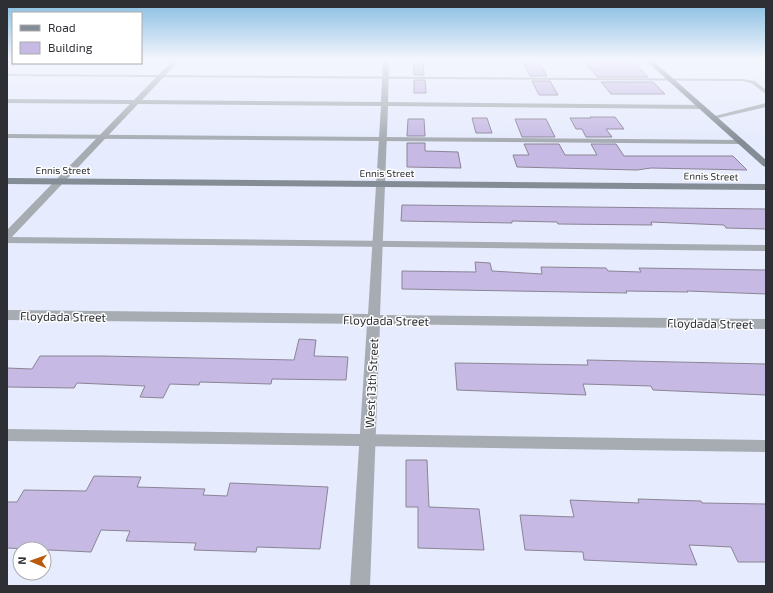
<svg xmlns="http://www.w3.org/2000/svg" width="773" height="593" viewBox="0 0 773 593" font-family="'Exo 2',sans-serif">
  <rect width="100%" height="100%" fill="#e6ebfd"/>
  <!-- building -->
  <g fill="#c6b9e3" stroke="#8a8595">
    <path d="M414 59H423L424 75H414Z"/>
    <path d="M522 59H537L547 76H530Z"/>
    <path d="M583 59 632 60 648 77H597Z"/>
    <path d="M414 80H425L426 93H414Z"/>
    <path d="M532 81H550L558 95H539Z"/>
    <path d="M601 82H653L665 94H611Z"/>
    <path d="M590 117H615L624 129H606L612 137H586L582 129H576L570 118H591Z"/>
    <path d="M472 118H487L492 133H476Z"/>
    <path d="M408 119H424L425 136H407Z"/>
    <path d="M515 119H546L555 137H522Z"/>
    <path d="M407 143H425V151L458 152 461 168 407 167Z"/>
    <path d="M524 144H559L565 155H597L591 144H616L624 156H733L747 170 651 168 637 170 517 167 513 155H529Z"/>
    <path d="M402 205 766 209V229L726 228 724 225 651 222 652 225 558 224 557 222 512 221V223L401 221Z"/>
    <path d="M475 262 490 263 492 271 542 274 541 267 606 268 608 271 641 272 639 268 766 270V294L687 291 688 292 626 291 627 293 402 289V271L476 272Z"/>
    <path d="M299 339 316 340 314 356 348 357 346 380 272 379 271 384 200 382 199 385 170 384 163 398 140 397 145 386 77 383 74 388 7 387V368L32 369 40 356H102L294 360Z"/>
    <path d="M587 360 766 364V395L653 390 651 386 583 384 586 395 457 390 455 363 588 365Z"/>
    <path d="M406 460H427L429 507 479 509 484 550 418 548V507H406Z"/>
    <path d="M94 476 141 477 137 487 205 489 203 495 227 496 230 483 328 487 320 549 257 547 256 552 194 550 196 543 126 541 130 531 101 530 91 552 7 548V502H17L24 490 86 491Z"/>
    <path d="M638 499 701 501 702 503 766 504V562H738L731 547 689 545 697 565 584 560 583 552 525 550 520 515 574 517 570 500 639 503Z"/>
  </g>
  <g fill="none" stroke-linecap="round" stroke-linejoin="round">
    <!-- service -->
    <g fill="#a6acb2" fill-rule="evenodd">
      <path d="M7 74 743 79 755 81 766 90V94L751 83 743 81 7 76Z"/>
      <path d="M766 103V107L714 119 711 117Z"/>
      <path d="M7 134 742 140 745 142 742 144 7 138Z"/>
      <path d="M7 237 766 245V251L7 243Z"/>
      <path d="M7 429 766 440V452L7 441Z"/>
    </g>
    <!-- minor -->
    <path fill="#a6acb2" fill-rule="evenodd" d="M174 59H181L142 100 381 102 383 59H389L388 102 704 105 705 107 701 109 388 106 380 315 766 319V329L380 324 370 586H350L367 324 7 320V310L368 314 381 106 138 104 11 238 7 239V230L130 104 7 103V99L134 100Z"/>
    <!-- secondary -->
    <g fill="#848d95" fill-rule="evenodd">
      <path d="M644 59H651L766 160V167L763 166Z"/>
      <path d="M7 178 766 184V190L7 184Z"/>
    </g>
  </g>
  <!-- sky -->
  <linearGradient id="sky" x2="0" y2="1"><stop stop-color="#85bce0"/><stop offset="0.42" stop-color="#f4f6fe"/><stop offset="1" stop-color="#f4f6fe" stop-opacity="0"/></linearGradient>
  <rect width="773" height="142" fill="url(#sky)"/>
  <g text-anchor="middle" dominant-baseline="central" stroke-width="3" stroke-linejoin="round" paint-order="stroke">
    <!-- far-street labels -->
    <g font-size="10" fill="#2d2f35" stroke="#fff">
      <text x="63" y="170">Ennis Street</text>
      <text x="387" y="173">Ennis Street</text>
      <text transform="translate(711 176) rotate(1)">Ennis Street</text>
    </g>
    <!-- street labels -->
    <g font-size="12" fill="#2d2f35" stroke="#fff">
      <text transform="translate(63 316) rotate(1)">Floydada Street</text>
      <text transform="translate(386 320) rotate(1)">Floydada Street</text>
      <text transform="translate(710 323) rotate(1)">Floydada Street</text>
      <text transform="translate(371 383) rotate(-87)">West 13th Street</text>
    </g>
  </g>
  <!-- border -->
  <rect width="773" height="593" fill="none" stroke="#2d2f35" stroke-width="16"/>
  <!-- legend -->
  <rect x="12" y="12" width="130" height="52" fill="#ffffff" stroke="#abacae"/>
  <rect x="20" y="25" width="20" height="6" fill="#848d95" stroke="#abacae"/>
  <text x="48" y="32" font-size="12" fill="#2d2f35">Road</text>
  <rect x="20" y="42" width="20" height="12" fill="#c6b9e3" stroke="#abacae"/>
  <text x="48" y="52" font-size="12" fill="#2d2f35">Building</text>
  <!-- north arrow -->
  <g transform="translate(32 561) rotate(272)"><circle r="19" fill="#ffffff" stroke="#abacae"/>
  <path d="M0-3L7 15L0 10L-7 15Z" fill="#b95b0a"/>
  <text y="-6" font-size="11" font-weight="bold" text-anchor="middle" fill="#2d2f35">N</text>
  </g>
</svg>
